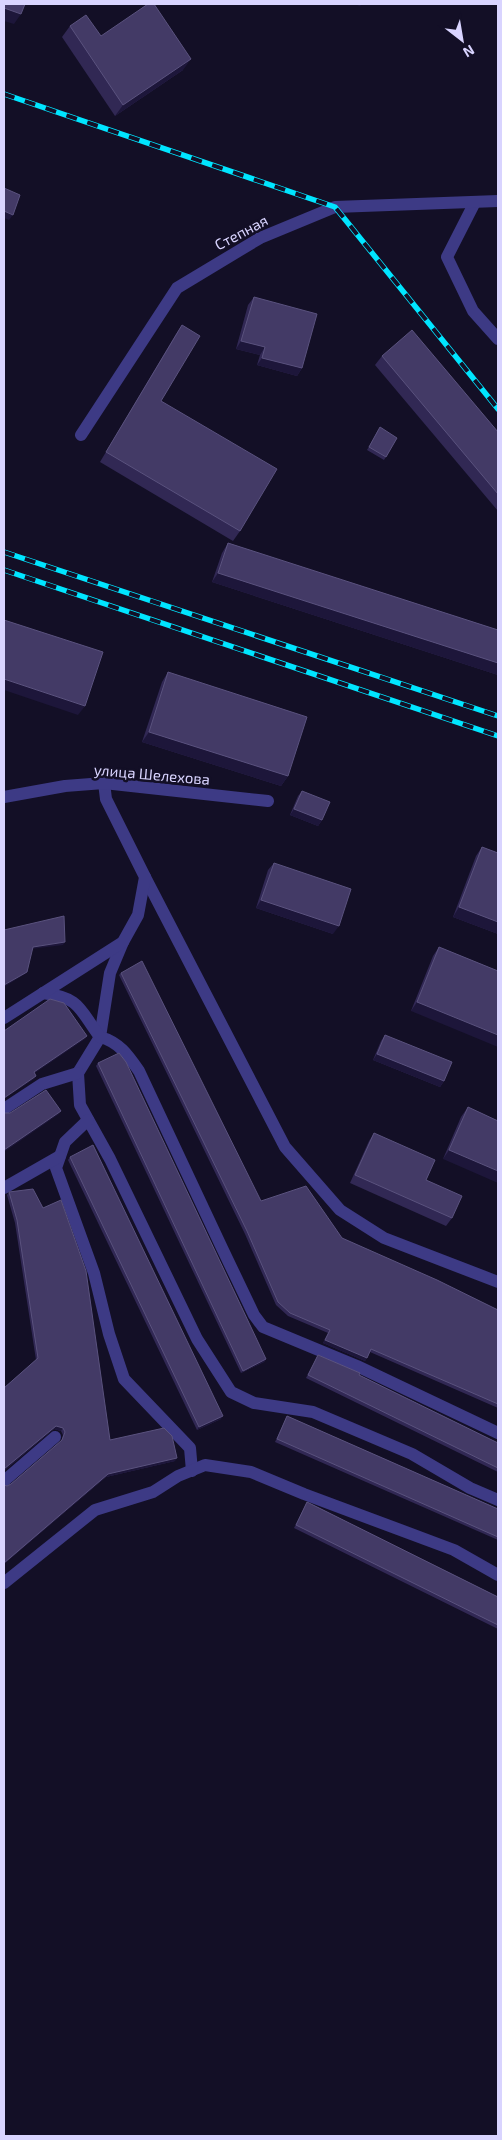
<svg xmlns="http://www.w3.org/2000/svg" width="502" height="2140" viewBox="0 0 502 2140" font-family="'Exo 2',sans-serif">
  <rect width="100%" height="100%" fill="#130f26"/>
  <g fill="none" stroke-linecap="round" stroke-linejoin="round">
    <!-- service -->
    <g stroke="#3d3a85" stroke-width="12">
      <path d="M475 202 447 257 473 311 498 339"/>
      <path d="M145 877 285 1147 340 1210 384 1238 498 1282"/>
      <path d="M123 942 110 973 100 1037 78 1073 80 1105 110 1159 197 1339 231 1392 254 1403 313 1412 412 1454 470 1488 498 1500"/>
      <path d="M43 993C81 998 79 1009 100 1037 119 1042 128 1055 139 1071L222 1248 254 1315 263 1327 357 1366 498 1433"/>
      <path d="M4 1018 123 942 138 915 145 877 106 799 104 783"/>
      <path d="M4 1109 42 1084 78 1073"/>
      <path d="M88 1120 65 1142 56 1168 94 1273 109 1334 124 1379 190 1448 192 1471"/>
      <path d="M4 1188 60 1156"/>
      <path d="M4 1481 55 1437"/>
      <path d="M4 1583 95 1510 153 1492 178 1476 205 1465 251 1472 304 1494 454 1550 498 1575"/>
    </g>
    <!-- minor -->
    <g stroke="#3d3a85" stroke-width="12">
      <path d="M81 435 177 288 260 238 335 207 498 201"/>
      <path d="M4 797 65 786 104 783 268 801"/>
    </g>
    <defs>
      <g id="rail">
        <path d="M4 94 335 207 498 409"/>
        <path d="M4 552 498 716"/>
        <path d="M4 570 498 736"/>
      </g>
    </defs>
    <!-- rail casing -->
    <use href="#rail" stroke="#00e5ff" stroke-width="5.5"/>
    <!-- rail -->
    <use href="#rail" stroke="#130f26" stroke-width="4" stroke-dasharray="11" stroke-linecap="butt"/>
  </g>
  <!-- wall -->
  <g fill="#312854">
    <path d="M70 26 101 36 183 70 115 116 62 37Z"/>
    <path d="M254 297 302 368 297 376 257 365 260 355 236 349 248 305Z"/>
    <path d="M182 325 161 401 240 531 233 541 100 462 176 334Z"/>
    <path d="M382 356 498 432V511L375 365Z"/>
    <path d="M378 430 397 438 384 460 367 450Z"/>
    <path d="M228 543 498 630V675L212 582 222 553Z"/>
    <path d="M168 672 288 776 281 786 142 742 162 682Z"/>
    <path d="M302 791 322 820 318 826 290 815 298 796Z"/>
    <path d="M482 847 498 853V934L453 917 476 856Z"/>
    <path d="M274 863 333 934 256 908 268 870Z"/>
    <path d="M439 947 498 971 411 1011 433 956Z"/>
    <path d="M121 973 261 1201 498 1310V1408L370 1352 365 1361 323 1343 328 1333 288 1316 276 1305 245 1234 119 975Z"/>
    <path d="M385 1035 444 1081 440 1087 373 1060 381 1041Z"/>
    <path d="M98 1063 266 1359 264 1362 241 1373 96 1066Z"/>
    <path d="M468 1107 498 1121 443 1159 461 1117Z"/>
    <path d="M374 1133 452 1218 446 1226 350 1183 369 1141Z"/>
    <path d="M70 1157 221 1419 197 1430 68 1160Z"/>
    <path d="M9 1192 110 1440 175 1461 106 1477 4 1564V1485L7 1486 11 1484 61 1442 63 1435 61 1431 54 1429 4 1471V1388L36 1360 15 1223 7 1195Z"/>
    <path d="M318 1355 498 1443V1472L306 1378Z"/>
    <path d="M287 1416 498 1509V1540L275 1442Z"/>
    <path d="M307 1502 498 1597V1629L294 1528Z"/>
  </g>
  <!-- shaded-wall -->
  <g fill="#1d163a">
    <path d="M354 4H362L360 6Z"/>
    <path d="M4 8 21 14 14 24 4 21Z"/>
    <path d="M191 59 183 70 115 116 123 105Z"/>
    <path d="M4 211 13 215 9 220 4 218Z"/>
    <path d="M241 341 265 347 260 355 236 349Z"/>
    <path d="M262 358 302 368 297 376 257 365Z"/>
    <path d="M218 573 498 663V675L212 582Z"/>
    <path d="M4 679 85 706 78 715 4 690Z"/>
    <path d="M149 732 288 776 281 786 142 742Z"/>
    <path d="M294 809 322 820 318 826 290 815Z"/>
    <path d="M261 900 339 926 333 934 256 908Z"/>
    <path d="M459 907 498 922V934L453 917Z"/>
    <path d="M65 942 63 945 31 949 33 947Z"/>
    <path d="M27 972 25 974 4 987V985Z"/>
    <path d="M417 1002 498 1035V1047L411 1011Z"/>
    <path d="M87 1036 85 1039 32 1075 34 1072Z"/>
    <path d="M377 1054 444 1081 440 1087 373 1060Z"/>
    <path d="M36 1076 34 1079 4 1099V1098Z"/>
    <path d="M61 1111 59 1114 4 1152V1150Z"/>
    <path d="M449 1150 498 1171V1183L443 1159Z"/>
    <path d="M325 1340 367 1358 365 1361 323 1343Z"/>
    <path d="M266 1359 264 1362 241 1373 243 1371Z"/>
    <path d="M223 1416 221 1419 197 1430 199 1427Z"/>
    <path d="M56 1426 63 1428 61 1431 54 1429 4 1471V1469Z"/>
    <path d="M177 1458 175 1461 106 1477 4 1564V1563L108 1474Z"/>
  </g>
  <!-- building -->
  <g fill="#433a66" stroke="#5a527e">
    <path d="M4 4H25L21 14 4 8Z"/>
    <path d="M148 4H154L191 59 123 105 70 26 86 15 101 36Z"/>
    <path d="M4 188 20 195 13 215 4 211Z"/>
    <path d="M254 297 317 314 302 368 262 358 265 347 241 341Z"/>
    <path d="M182 325 200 336 161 401 277 469 240 531 106 452Z"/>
    <path d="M412 330 498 432V494L382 356Z"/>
    <path d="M380 427 397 438 386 457 369 447Z"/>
    <path d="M228 543 498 630V663L218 573Z"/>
    <path d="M4 620 103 652 85 706 4 679Z"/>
    <path d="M168 672 307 717 288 776 149 732Z"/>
    <path d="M302 791 330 802 322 820 294 809Z"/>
    <path d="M482 847 498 853V922L459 907Z"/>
    <path d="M274 863 351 889 339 926 261 900Z"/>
    <path d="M64 916 65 942 33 947 27 972 4 985V930Z"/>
    <path d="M439 947 498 971V1035L417 1002Z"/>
    <path d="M142 961 261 1201 306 1186 342 1238 437 1280 498 1310V1404L371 1349 367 1358 325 1340 330 1330 290 1313 278 1302 247 1231 121 973Z"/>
    <path d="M50 999 64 1003 87 1036 34 1072 36 1076 4 1098V1031Z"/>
    <path d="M385 1035 452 1062 444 1081 377 1054Z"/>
    <path d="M119 1053 126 1062 266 1359 243 1371 98 1063Z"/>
    <path d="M46 1090 61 1111 4 1150V1113H10Z"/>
    <path d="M468 1107 498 1121V1171L449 1150Z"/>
    <path d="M374 1133 435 1160 426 1180 462 1196 452 1218 355 1175Z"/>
    <path d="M93 1145 223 1416 199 1427 70 1157Z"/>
    <path d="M33 1189 43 1208 61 1200 86 1271 110 1440 164 1428 172 1436 177 1458 108 1474 4 1563V1485L7 1486 11 1484 62 1440 65 1432 63 1428 56 1426 4 1469V1388L38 1358 17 1220 9 1192Z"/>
    <path d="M318 1355 360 1373 359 1375 498 1443V1468L308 1375Z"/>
    <path d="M287 1416 498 1509V1537L277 1439Z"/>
    <path d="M307 1502 498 1597V1625L296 1525Z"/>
  </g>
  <g text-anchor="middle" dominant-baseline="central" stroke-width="5" stroke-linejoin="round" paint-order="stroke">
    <!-- street labels -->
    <g font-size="15" fill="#d9d4ff" stroke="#130f26">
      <text transform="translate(241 232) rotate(-28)">Степная</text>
      <text transform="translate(152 774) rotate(5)">улица Шелехова</text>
    </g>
  </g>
  <!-- border -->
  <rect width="502" height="2140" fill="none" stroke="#d9d4ff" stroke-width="10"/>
  <!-- north arrow -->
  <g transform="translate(462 40) rotate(149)" stroke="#130f26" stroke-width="4" paint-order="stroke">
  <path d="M0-4L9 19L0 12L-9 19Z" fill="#d9d4ff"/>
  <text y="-8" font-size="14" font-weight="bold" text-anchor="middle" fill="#d9d4ff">N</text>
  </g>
</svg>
